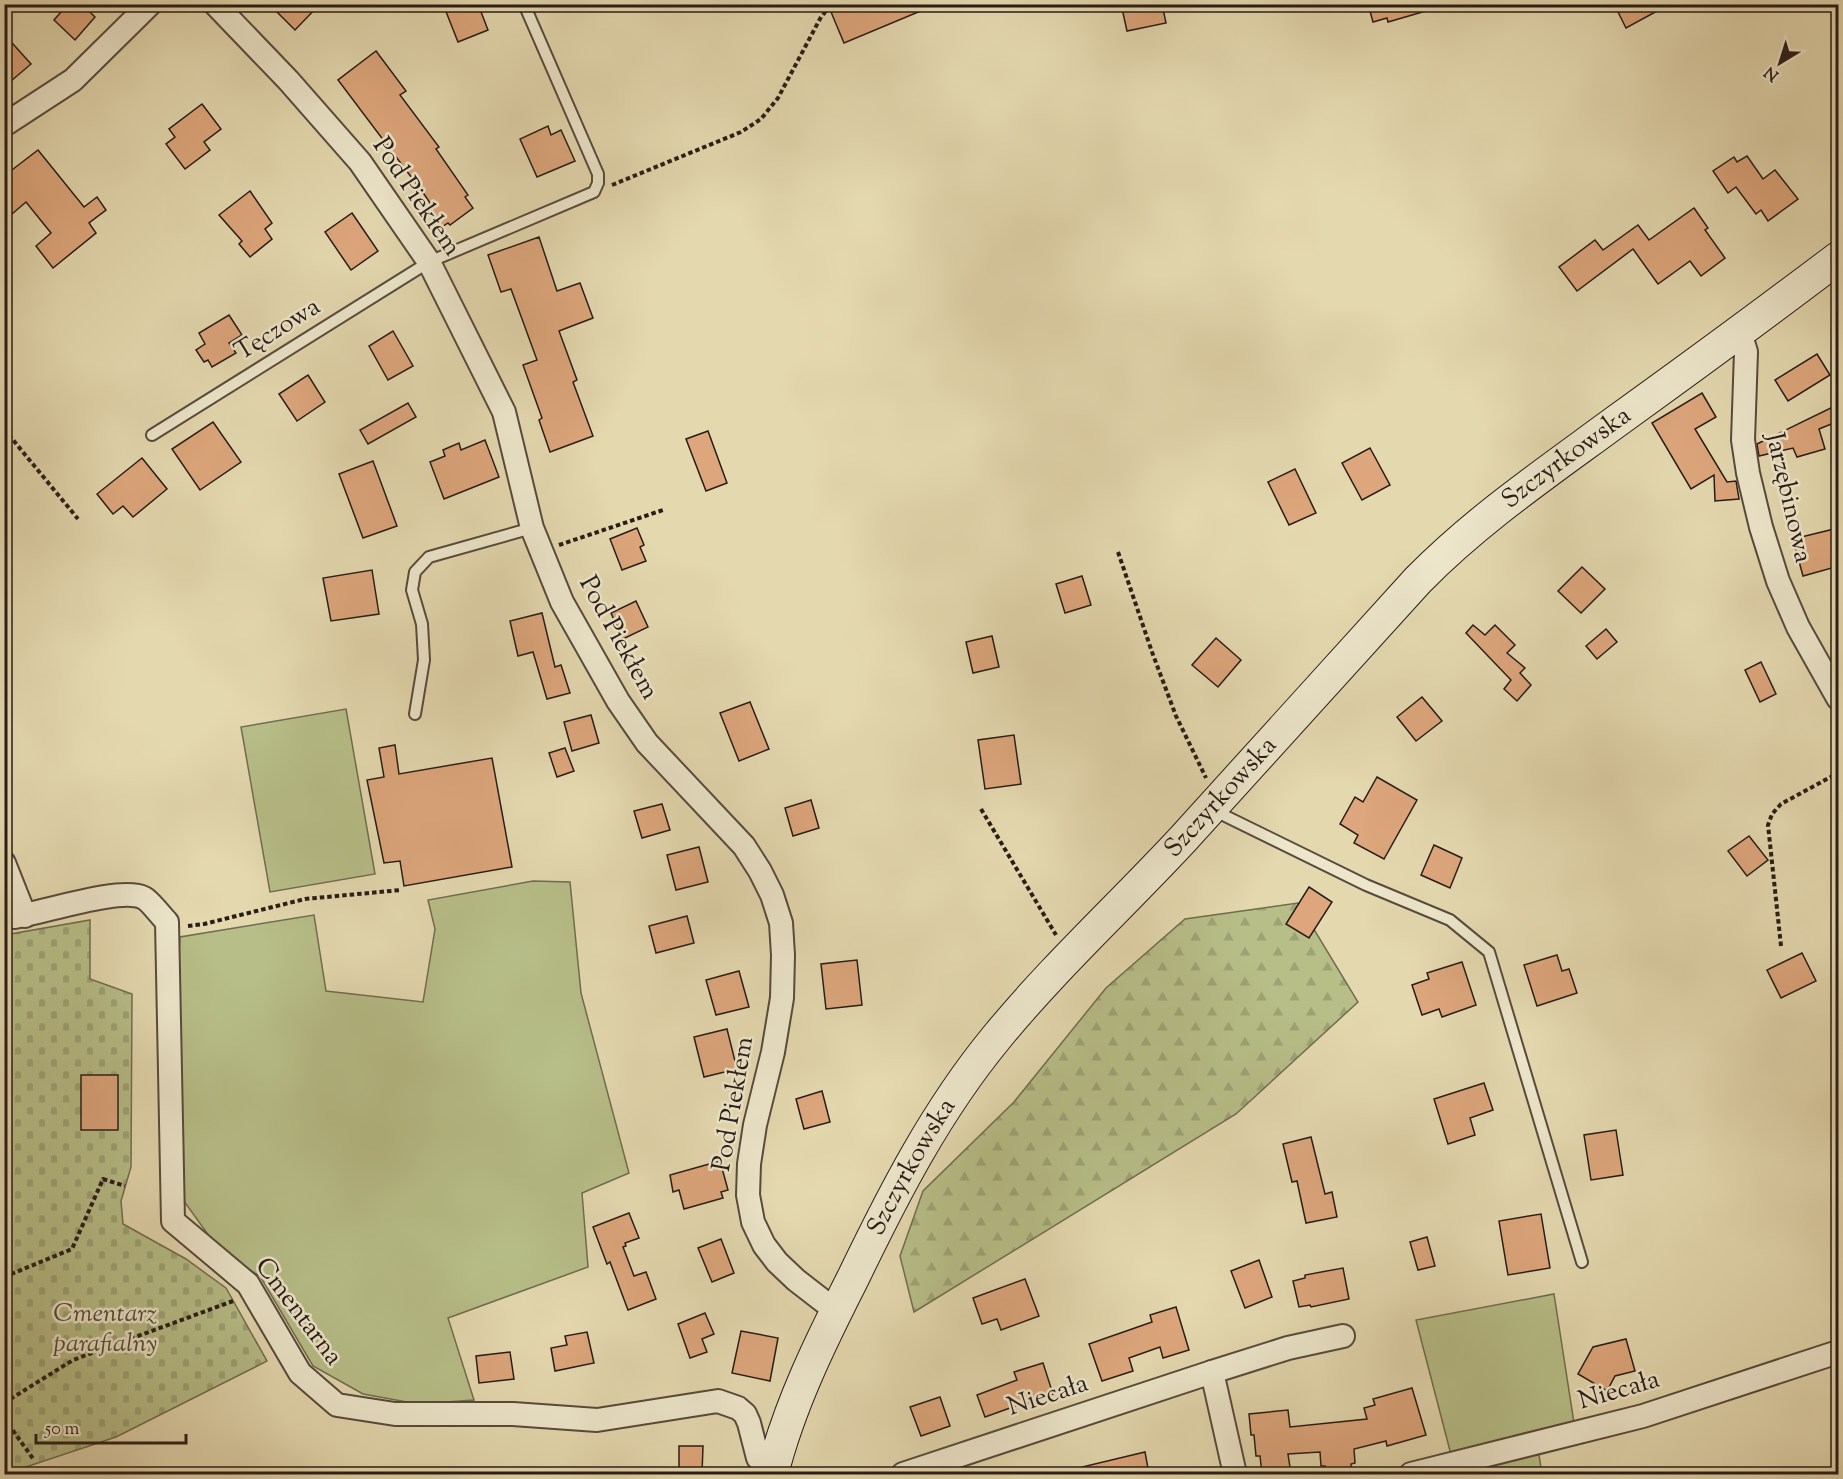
<svg xmlns="http://www.w3.org/2000/svg" width="1843" height="1479" viewBox="0 0 1843 1479" font-family="'Sorts Mill Goudy',serif">
  <defs>
    <pattern id="forest-firs" width="22" height="20" patternUnits="userSpaceOnUse" patternTransform="scale(1.5)"><rect width="22" height="20" fill="#b7be88"/><path d="M5 1l3.5 6h-7zM16 11l3.5 6h-7z" fill="#9da375"/></pattern>
    <pattern id="cemetery-stones" width="16" height="16" patternUnits="userSpaceOnUse" patternTransform="scale(1.5)"><rect width="16" height="16" fill="#b7be88"/><path d="M2 7V4a2 2 0 0 1 4 0v3zM10 15v-3a2 2 0 0 1 4 0v3z" fill="#9da375"/></pattern>
  </defs>
  <rect width="100%" height="100%" fill="#e4d8af"/>
  <filter id="stains"><feTurbulence type="fractalNoise" baseFrequency=".00333" numOctaves="4"/><feColorMatrix values="0 0 0 0 .2 0 0 0 0 .09 0 0 0 0 .02 0 0 0 .5 -.17"/></filter>
  <radialGradient id="worn" r=".72"><stop offset=".6" stop-color="#630" stop-opacity="0"/><stop offset="1" stop-color="#630" stop-opacity=".3"/></radialGradient>
  <!-- green -->
  <g fill="#b7be88" stroke="#706d50" stroke-width="1.5">
    <path d="M346 709 375 874 270 892 241 727Z"/>
    <path d="M533 881 570 882 581 993 629 1173 582 1193 588 1267 448 1318 474 1400 418 1404 363 1394 313 1366 260 1276 222 1254 181 1197 178 967 180 937 314 915 326 991 423 1002 435 929 428 900Z"/>
    <path d="M1554 1294 1574 1423 1538 1449 1542 1474H1456L1416 1320Z"/>
  </g>
  <!-- forest -->
  <path fill="url(#forest-firs)" stroke="#706d50" stroke-width="1.5" d="M1298 903 1358 1002 1236 1114 914 1312 900 1256 923 1191 1014 1102 1106 988 1185 919Z"/>
  <!-- cemetery -->
  <path fill="url(#cemetery-stones)" stroke="#706d50" stroke-width="1.5" d="M90 920V979L132 994 131 1167 121 1201 123 1224 186 1259 226 1288 267 1361 116 1437 5 1474V935Z"/>
  <!-- building -->
  <g fill="#dda67c" stroke="#281c17" stroke-width="1.5">
    <path d="M68 4H82L95 17 75 40 54 20Z"/>
    <path d="M269 4H320L295 30Z"/>
    <path d="M443 4H478L488 30 458 42Z"/>
    <path d="M849 4H935V5L844 43 831 12Z"/>
    <path d="M1121 4H1162L1166 23 1127 31Z"/>
    <path d="M1368 4H1432L1433 9 1388 22 1387 18 1373 22Z"/>
    <path d="M1614 4H1670L1626 28Z"/>
    <path d="M4 34 31 64 4 87Z"/>
    <path d="M376 51 406 91 400 95 439 147 436 149 468 195 465 197 473 208 450 225 448 223 442 227 429 208 432 206 424 194 338 80Z"/>
    <path d="M202 104 221 129 204 142 210 150 185 169 166 144 175 137 169 129Z"/>
    <path d="M548 126 551 135 561 130 575 161 537 177 520 139Z"/>
    <path d="M38 150 84 207 97 197 106 210 89 223 96 233 53 268 36 246 51 233 26 202 12 214 4 204V176Z"/>
    <path d="M1747 156 1763 179 1775 170 1798 199 1768 221 1761 210 1756 214 1736 187 1728 193 1713 171 1734 157 1737 162Z"/>
    <path d="M250 191 272 223 265 229 272 239 250 257 239 244 242 241 219 215Z"/>
    <path d="M1694 208 1708 228 1705 230 1725 258 1701 276 1690 261 1658 284 1633 249 1577 291 1559 267 1595 240 1603 250 1638 225 1649 240Z"/>
    <path d="M352 213 378 251 351 270 325 232Z"/>
    <path d="M539 237 557 291 580 283 593 318 559 331 577 380 573 382 593 436 550 452 539 420 542 418 523 365 537 360 511 289 501 292 488 255Z"/>
    <path d="M229 315 242 335 229 343 236 353 212 367 208 360 204 362 196 350 205 344 199 333Z"/>
    <path d="M393 331 413 366 388 380 369 346Z"/>
    <path d="M1817 354 1830 375 1788 401 1775 380Z"/>
    <path d="M308 375 325 402 297 421 279 394Z"/>
    <path d="M1702 393 1716 417 1695 429 1727 482 1736 481 1739 499 1715 501 1714 475 1691 489 1652 423Z"/>
    <path d="M408 403 416 417 368 444 360 430Z"/>
    <path d="M1839 404V421L1819 429 1825 449 1797 457 1793 448 1759 456 1757 444Z"/>
    <path d="M213 422 241 462 200 490 172 449Z"/>
    <path d="M708 431 727 483 706 491 686 439Z"/>
    <path d="M485 440 499 477 444 499 430 462 445 456 443 450 459 443 461 450Z"/>
    <path d="M1370 448 1390 485 1362 500 1342 463Z"/>
    <path d="M142 458 167 489 133 517 123 506 113 514 97 494Z"/>
    <path d="M373 461 397 526 363 538 339 474Z"/>
    <path d="M1295 469 1316 513 1289 525 1268 482Z"/>
    <path d="M637 528 644 545 640 547 646 561 622 570 610 539Z"/>
    <path d="M1834 529 1839 547V566L1803 576 1793 539Z"/>
    <path d="M1582 567 1605 589 1581 613 1558 591Z"/>
    <path d="M372 570 379 614 331 621 323 578Z"/>
    <path d="M1082 576 1091 605 1065 613 1056 584Z"/>
    <path d="M636 601 648 627 623 639 611 613Z"/>
    <path d="M542 613 555 667 561 665 570 693 547 699 533 652 518 656 510 621Z"/>
    <path d="M1473 625 1485 635 1495 625 1515 645 1507 653 1525 668 1520 673 1531 685 1517 701 1504 689 1511 680 1466 633Z"/>
    <path d="M1606 629 1617 642 1597 659 1586 646Z"/>
    <path d="M992 636 999 667 973 673 966 642Z"/>
    <path d="M1216 638 1241 660 1218 687 1192 665Z"/>
    <path d="M1761 662 1776 694 1760 702 1745 670Z"/>
    <path d="M1422 697 1442 721 1416 741 1397 717Z"/>
    <path d="M750 702 769 749 739 761 720 713Z"/>
    <path d="M591 715 599 743 572 751 564 722Z"/>
    <path d="M1014 735 1021 784 985 789 978 740Z"/>
    <path d="M395 745 399 774 492 758 512 867 404 886 400 861 384 863 367 780 384 777 379 748Z"/>
    <path d="M565 748 574 771 557 777 549 753Z"/>
    <path d="M1377 777 1417 800 1384 859 1354 843 1358 835 1340 824 1355 797 1363 802Z"/>
    <path d="M811 800 819 828 793 836 785 808Z"/>
    <path d="M662 804 670 830 642 838 634 811Z"/>
    <path d="M1749 836 1768 860 1747 876 1728 851Z"/>
    <path d="M1434 845 1462 858 1450 888 1421 875Z"/>
    <path d="M699 847 708 882 676 890 667 855Z"/>
    <path d="M1309 887 1332 902 1309 938 1286 924Z"/>
    <path d="M687 916 694 943 656 953 649 926Z"/>
    <path d="M1802 953 1816 981 1781 998 1767 970Z"/>
    <path d="M1557 955 1562 971 1569 969 1577 993 1537 1006 1524 965Z"/>
    <path d="M857 960 862 1005 826 1009 821 964Z"/>
    <path d="M1462 962 1476 1005 1442 1017 1439 1009 1422 1015 1412 985 1429 979 1427 973Z"/>
    <path d="M739 971 749 1007 716 1015 706 980Z"/>
    <path d="M727 1029 737 1069 704 1077 694 1037Z"/>
    <rect x="81" y="1075" width="37" height="55"/>
    <path d="M1484 1083 1493 1110 1470 1118 1475 1135 1448 1144 1434 1099Z"/>
    <path d="M822 1091 830 1122 804 1129 796 1099Z"/>
    <path d="M1616 1130 1623 1175 1591 1180 1584 1135Z"/>
    <path d="M1311 1137 1325 1194 1332 1192 1337 1217 1306 1223 1297 1181 1292 1182 1283 1144Z"/>
    <path d="M720 1161 728 1190 721 1192 723 1198 684 1209 679 1190 673 1192 670 1175Z"/>
    <path d="M629 1213 639 1238 625 1243 626 1246 623 1247 634 1276 646 1272 656 1299 628 1310 610 1262 607 1264 593 1227Z"/>
    <path d="M1541 1214 1550 1268 1508 1275 1499 1221Z"/>
    <path d="M1427 1237 1435 1266 1418 1270 1410 1242Z"/>
    <path d="M721 1239 734 1273 712 1282 698 1248Z"/>
    <path d="M1259 1260 1272 1297 1245 1308 1231 1271Z"/>
    <path d="M1343 1268 1349 1299 1311 1307 1310 1305 1299 1307 1293 1281 1305 1278V1275Z"/>
    <path d="M1025 1279 1039 1316 1001 1330 997 1319 982 1324 973 1298Z"/>
    <path d="M1176 1307 1189 1350 1163 1358 1160 1347 1129 1358 1133 1371 1102 1381 1089 1344 1152 1322 1150 1315Z"/>
    <path d="M705 1313 714 1334 702 1339 707 1352 690 1358 678 1324Z"/>
    <path d="M741 1331 778 1338 770 1381 732 1373Z"/>
    <path d="M587 1332 594 1363 555 1371 551 1348 567 1345 565 1336Z"/>
    <path d="M1626 1339 1635 1371 1615 1376 1607 1391 1578 1374 1593 1347Z"/>
    <path d="M510 1352 514 1379 479 1383 476 1356Z"/>
    <path d="M1043 1363 1053 1394 1025 1404 1024 1403 985 1417 977 1395 1017 1380 1014 1372Z"/>
    <path d="M1412 1388 1426 1435 1387 1446 1386 1441 1354 1449 1355 1463 1351 1464 1352 1474H1326L1325 1466H1321L1320 1452 1288 1454 1291 1474H1262L1260 1456H1256L1254 1435H1251L1249 1414 1288 1410 1290 1427 1367 1419 1364 1408 1375 1405 1373 1399Z"/>
    <path d="M940 1397 950 1426 921 1436 910 1407Z"/>
    <path d="M679 1446H703L702 1474H679Z"/>
    <path d="M1145 1452 1149 1474H1082V1467Z"/>
  </g>
  <g fill="none" stroke-linecap="round" stroke-linejoin="round">
    <defs>
      <g id="service">
        <path d="M152 435 429 262 594 192 598 183V174L524 4"/>
        <path d="M415 714 424 660 422 624 412 590 415 572 429 557 532 528"/>
        <path d="M1213 810 1366 885 1450 920 1489 952 1582 1262"/>
      </g>
      <g id="minor">
        <path d="M215 4 288 80 360 162 429 262 504 412 532 528 562 602 618 701 647 743 744 846 760 871 772 895 781 923 783 955 782 998 773 1052 755 1125 749 1164 748 1195 753 1222 764 1245 777 1262 796 1280 836 1311"/>
        <path d="M4 125 73 80 150 4"/>
        <path d="M1740 332 1746 352 1743 440 1748 473 1761 527 1778 581 1798 627 1838 698"/>
        <path d="M4 863 25 916"/>
        <path d="M14 917C43 913 121 886 144 898 150 901 161 916 167 922L173 1221 248 1284 300 1373 337 1405 395 1414H513L597 1420 718 1401 738 1408 745 1414 749 1423 758 1458 773 1471"/>
        <path d="M1212 1372 1288 1348 1343 1336"/>
        <path d="M903 1474 1212 1372 1235 1474"/>
        <path d="M1411 1474 1643 1416 1838 1352"/>
      </g>
      <g id="secondary">
        <path id="s1" d="M772 1474C789 1406 821 1341 853 1278 894 1193 936 1111 996 1038 1054 967 1122 905 1184 838 1262 752 1340 666 1418 580 1477 520 1546 473 1614 423 1689 369 1764 314 1838 258"/>
      </g>
    </defs>
    <!-- service casing -->
    <use href="#service" stroke="#574b3d" stroke-width="14"/>
    <!-- minor casing -->
    <use href="#minor" stroke="#574b3d" stroke-width="26"/>
    <!-- secondary casing -->
    <use href="#secondary" stroke="#281c17" stroke-width="34"/>
    <!-- path -->
    <g stroke="#281c17" stroke-width="4" stroke-dasharray="4.5 3" stroke-linecap="butt">
      <path d="M612 185 741 132 761 119 778 98 821 17 832 4"/>
      <path d="M4 429 78 519"/>
      <path d="M559 545 663 510"/>
      <path d="M1118 552 1152 652 1176 716 1206 778"/>
      <path d="M981 809 1056 935"/>
      <path d="M188 926 204 924 305 899 401 890"/>
      <path d="M1781 946 1768 825 1772 814 1781 804 1838 773"/>
      <path d="M4 1277 72 1249 103 1179 125 1186"/>
      <path d="M4 1403 73 1360 233 1301"/>
      <path d="M4 1418 34 1460"/>
    </g>
    <!-- service -->
    <use href="#service" stroke="#ede6cb" stroke-width="10"/>
    <!-- minor -->
    <use href="#minor" stroke="#ede6cb" stroke-width="22"/>
    <!-- secondary -->
    <use href="#secondary" stroke="#ede6cb" stroke-width="32"/>
  </g>
  <g text-anchor="middle" dominant-baseline="central" stroke-width="5" stroke-linejoin="round" paint-order="stroke">
    <!-- street labels -->
    <g font-size="26" fill="#281c17" stroke="#ede6cb">
      <text transform="translate(416 197) rotate(56)">Pod Piekłem</text>
      <text transform="translate(278 330) rotate(-32)">Tęczowa</text>
      <text stroke="none"><textPath href="#s1" startOffset="1308">Szczyrkowska</textPath></text>
      <text transform="translate(1788 498) rotate(77)">Jarzębinowa</text>
      <text transform="translate(618 638) rotate(61)">Pod Piekłem</text>
      <text stroke="none"><textPath href="#s1" startOffset="822">Szczyrkowska</textPath></text>
      <text transform="translate(734 1104) rotate(-80)">Pod Piekłem</text>
      <text stroke="none"><textPath href="#s1" startOffset="338">Szczyrkowska</textPath></text>
      <text transform="translate(298 1312) rotate(53)">Cmentarna</text>
      <text transform="translate(1619 1391) rotate(-16)">Niecała</text>
      <text transform="translate(1048 1396) rotate(-18)">Niecała</text>
    </g>
    <!-- park labels -->
    <g font-size="26" font-style="italic" fill="#534d39" stroke="#ede6cb">
      <text x="105" y="1314">Cmentarz<tspan x="105" dy="30">parafialny</tspan></text>
    </g>
  </g>
  <!-- margin -->
  <rect width="1843" height="1479" fill="none" stroke="#e4d8af" stroke-width="24"/>
  <rect x="6" y="6" width="1831" height="1467" fill="none" stroke="#281c17" stroke-width="3"/>
  <rect x="12" y="12" width="1819" height="1455" fill="none" stroke="#281c17" stroke-width="1.5"/>
  <!-- north arrow -->
  <g transform="translate(1780 63) rotate(218)" stroke="#ede6cb" stroke-width="4.5" paint-order="stroke">
  <path d="M0-4.5L10 22L0 15L-10 22Z" fill="#281c17"/>
  <text y="-9" font-size="16" font-weight="bold" text-anchor="middle" fill="#281c17">N</text>
  </g>
  <!-- scale -->
  <path d="M36 1434v9h150v-9" fill="none" stroke="#281c17" stroke-width="3"/>
  <text x="45" y="1434" font-size="18" fill="#281c17" stroke="#ede6cb" stroke-width="4.5" paint-order="stroke">50 m</text>
  <rect width="100%" height="100%" filter="url(#stains)"/>
  <rect width="100%" height="100%" fill="url(#worn)"/>
</svg>
